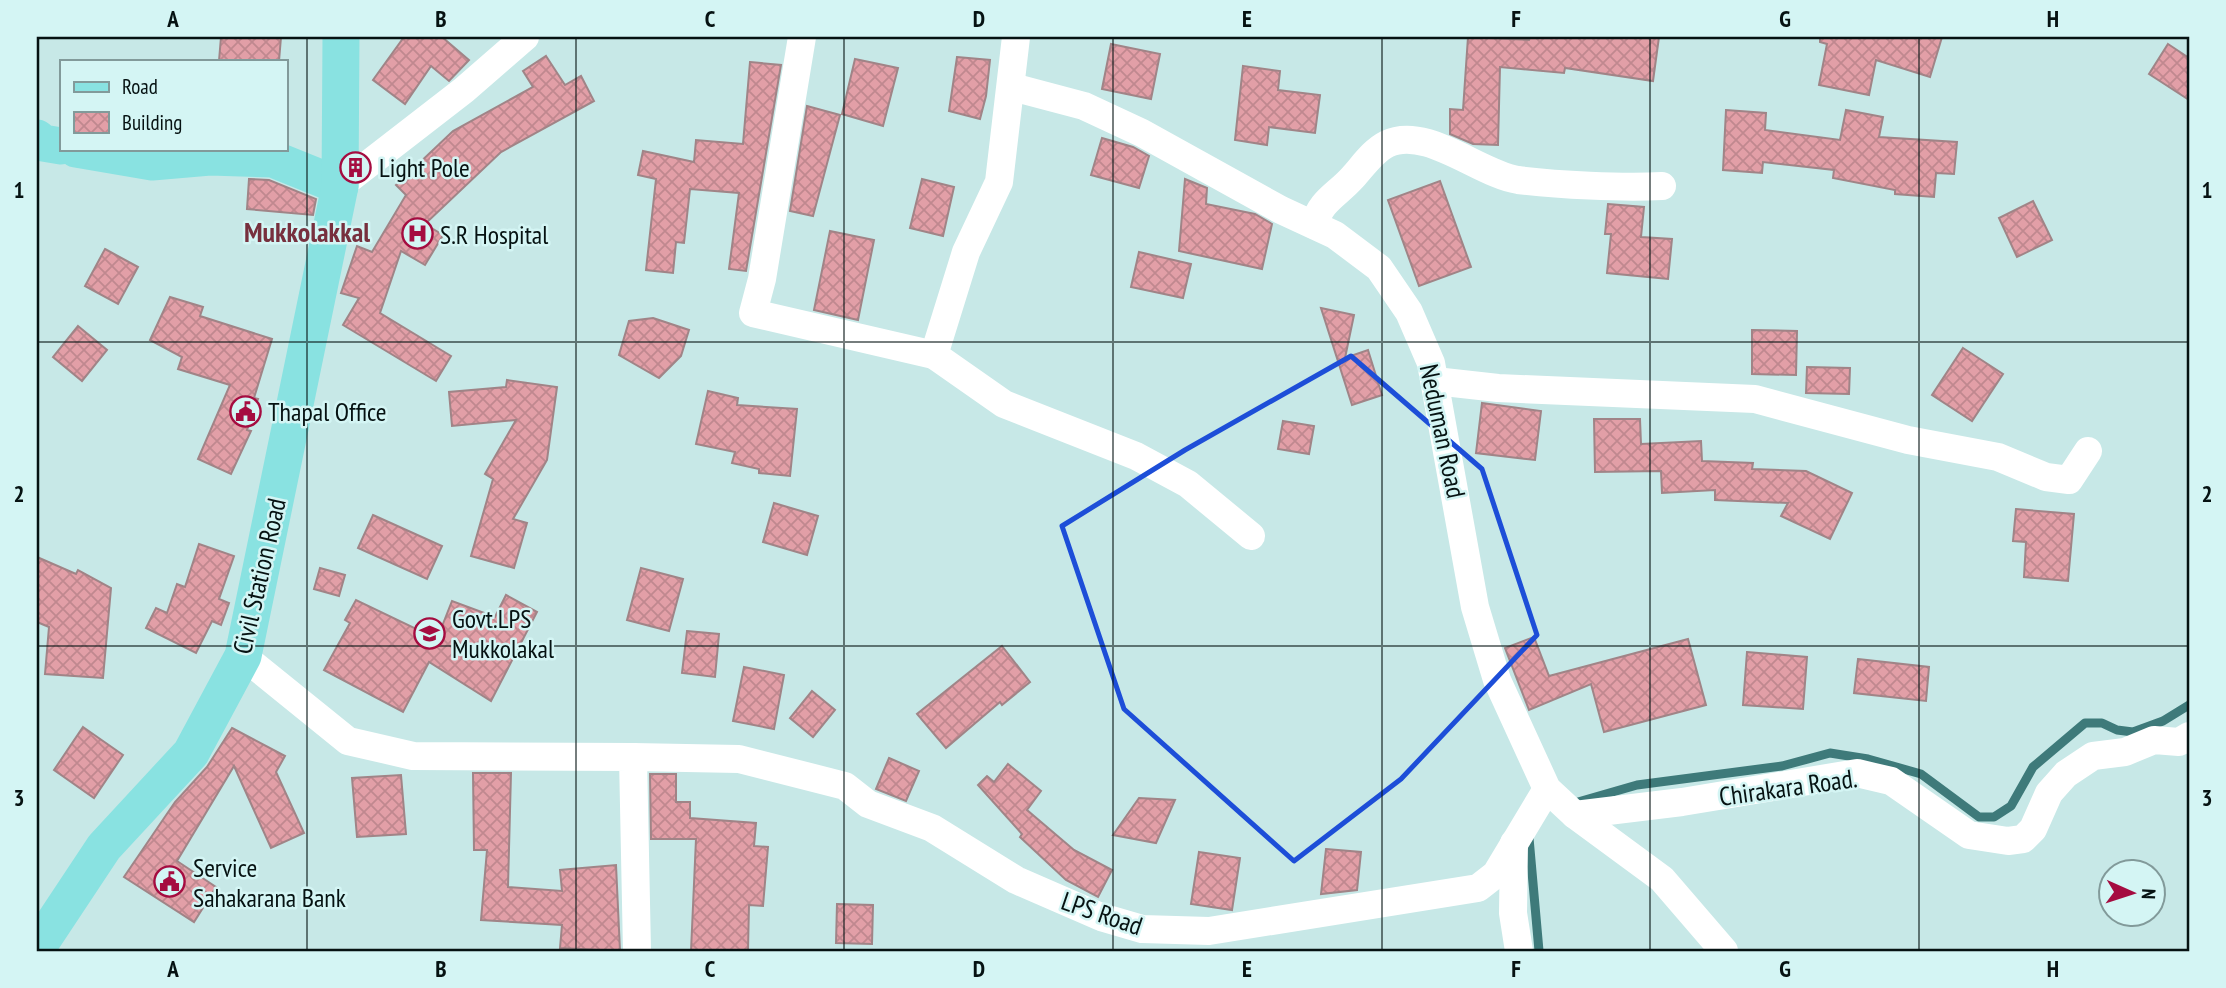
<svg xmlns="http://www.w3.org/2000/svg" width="2226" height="988" viewBox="0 0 2226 988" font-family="'PT Sans Narrow',sans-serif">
  <defs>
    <pattern id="building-cross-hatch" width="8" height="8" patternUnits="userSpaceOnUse" patternTransform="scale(1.75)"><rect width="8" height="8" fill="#e29fa7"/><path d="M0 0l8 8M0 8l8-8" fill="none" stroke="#c0888f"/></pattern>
  </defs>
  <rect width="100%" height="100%" fill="#c7e8e7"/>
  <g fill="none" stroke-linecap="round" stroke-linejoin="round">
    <!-- stream -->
    <g stroke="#3e7a7a" stroke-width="9">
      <path d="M1578 802 1637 785 1782 766 1830 753 1868 759 1921 774 1979 817H1994L2011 806 2033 767 2085 723H2102L2117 730 2133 732 2163 721 2189 705"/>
      <path d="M1529 838 1539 951"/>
    </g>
  </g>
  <!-- building -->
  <g fill="url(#building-cross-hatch)" stroke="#a08487" stroke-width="2">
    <path d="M221 37H281L279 61H219Z"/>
    <path d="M404 37H442L469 60 449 81 431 66 405 104 373 80Z"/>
    <path d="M1468 37 1529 40 1530 37H1659L1653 81 1565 68 1564 73 1500 67 1498 145 1473 144 1450 134V109L1463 110Z"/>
    <path d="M1820 37H1942L1930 77 1876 60 1869 95 1819 85 1827 44 1820 42Z"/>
    <path d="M1111 44 1160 54 1151 99 1102 89Z"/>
    <path d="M2168 44 2189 58V100L2149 74Z"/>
    <path d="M546 56 565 85 581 76 594 101 501 152 425 224 443 235 425 265 401 251 380 313 451 356 436 381 343 325 359 298 341 293 357 246 372 252 406 195 396 185 453 131 533 87 523 71Z"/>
    <path d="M957 57 990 60 986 96 980 119 949 111Z"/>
    <path d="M855 59 898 68 883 126 842 114Z"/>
    <path d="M750 62 781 65 746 271 729 269 739 193 690 189 684 243 676 242 673 273 646 270 656 179 638 175 643 151 694 162 696 140 743 144Z"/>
    <path d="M1243 66 1280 71 1278 90 1320 95 1315 133 1269 127 1267 145 1235 140Z"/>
    <path d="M807 106 840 115 813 216 790 211Z"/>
    <path d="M1726 110 1766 113 1765 130 1840 140 1846 110 1883 117 1879 137 1957 142 1954 174 1936 173 1934 197 1895 194V190L1833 178 1834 170 1763 162 1762 173 1723 170Z"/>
    <path d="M1102 138 1133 147 1149 156 1139 188 1091 175Z"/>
    <path d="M249 179 269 180 316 199 313 215 247 209Z"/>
    <path d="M922 179 954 187 943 236 910 228Z"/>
    <path d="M1185 179 1207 188 1206 204 1255 214 1272 224 1262 269 1179 251Z"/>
    <path d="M1440 181 1471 267 1419 286 1388 200Z"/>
    <path d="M2033 201 2052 240 2017 257 1999 218Z"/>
    <path d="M1608 204 1644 207 1641 237 1672 239 1668 279 1607 273 1611 234H1605Z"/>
    <path d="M830 231 874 240 858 320 814 310Z"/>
    <path d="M105 249 138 267 118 304 85 286Z"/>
    <path d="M1139 252 1191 264 1183 298 1131 287Z"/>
    <path d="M170 297 203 307 200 316 272 339 254 398 258 399 247 430 251 431 231 474 198 459 230 385 178 369 182 357 150 340Z"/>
    <path d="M1321 308 1354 315 1345 358 1368 350 1382 395 1352 405Z"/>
    <path d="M653 318 689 330 681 356 659 378 619 355 629 321Z"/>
    <path d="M78 326 107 350 82 381 53 357Z"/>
    <path d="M1752 330 1797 331 1796 375 1752 374Z"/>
    <path d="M1963 348 2003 374 1972 421 1932 395Z"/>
    <path d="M1807 367 1850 368 1849 394 1806 393Z"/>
    <path d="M507 380 557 387 547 460 513 519 527 523 514 568 471 556 493 479 485 474 516 420 452 426 449 392 506 387Z"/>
    <path d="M708 391 738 398 737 405 797 409 790 476 759 473V469L732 463 735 452 696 444Z"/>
    <path d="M1482 403 1541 411 1535 460 1476 453Z"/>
    <path d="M1594 419H1640L1641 444 1701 441 1702 461 1753 463 1752 469 1806 471 1852 493 1830 539 1781 516 1788 503 1715 500V490L1662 493 1661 471 1595 472Z"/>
    <path d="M1283 421 1314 426 1309 454 1278 449Z"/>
    <path d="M774 503 818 516 807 555 763 542Z"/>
    <path d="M2016 509 2074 514 2068 581 2024 577 2026 542 2013 541Z"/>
    <path d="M373 515 442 546 427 579 358 548Z"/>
    <path d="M199 544 234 556 219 599 229 603 221 625 212 621 196 653 146 628 156 608 167 613 177 584 185 587Z"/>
    <path d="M37 557 76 574 78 570 111 588 103 678 45 674 49 627 37 622Z"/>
    <path d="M320 568 345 575 339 596 314 589Z"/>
    <path d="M641 568 683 579 669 631 627 620Z"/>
    <path d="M506 595 537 612 491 701 429 662 403 712 324 670 350 623 345 620 356 600 437 639 452 601 495 617Z"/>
    <path d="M687 631 719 634 715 677 682 673Z"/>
    <path d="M1534 637 1549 676 1688 639 1706 705 1604 732 1591 684 1529 710 1505 648Z"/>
    <path d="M1002 646 1030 682 1002 705 1000 702 946 748 917 714Z"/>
    <path d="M1747 652 1807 657 1803 709 1743 705Z"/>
    <path d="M1858 659 1929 667 1926 701 1854 693Z"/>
    <path d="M744 667 784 675 774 729 733 721Z"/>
    <path d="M812 691 835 710 813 737 790 718Z"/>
    <path d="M83 727 123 755 94 798 54 770Z"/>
    <path d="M232 728 285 756 276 772 304 833 271 848 234 766 177 861 216 887 194 922 124 877 175 802 207 767Z"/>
    <path d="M889 758 919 771 906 801 876 789Z"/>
    <path d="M1008 764 1041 791 1027 810 1074 850 1112 870 1098 897 1066 880 1020 837 1022 834 978 785 987 776 994 782Z"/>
    <path d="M473 773H511L508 887 562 891 560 870 616 865 620 951 560 948 562 925 481 920 487 850H474Z"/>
    <path d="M650 774H676V802H690V818L756 823 754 846 768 847 763 906 749 905 748 951H691L696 839H651Z"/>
    <path d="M401 775 406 834 357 837 352 778Z"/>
    <path d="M1139 798 1175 800 1156 843 1113 835Z"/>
    <path d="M1326 849 1361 852 1357 890 1321 894Z"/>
    <path d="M1199 852 1240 858 1232 910 1191 904Z"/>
    <path d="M837 904 873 905 872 944 836 943Z"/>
  </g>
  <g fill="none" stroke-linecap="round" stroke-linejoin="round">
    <!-- minor -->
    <g stroke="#fff" stroke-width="28">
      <path d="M802 37 762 279 753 313 934 355"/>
      <path d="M1016 37 999 182 966 252 934 355 1004 404 1136 456 1188 484 1251 536"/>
      <path d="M1012 87 1084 106 1142 133 1281 210 1335 235 1379 268 1409 312 1431 363 1475 607 1497 680 1547 789 1575 815 1662 879 1724 951"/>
      <path d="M340 186 464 90 525 37"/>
      <path d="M1314 225C1321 200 1336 196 1353 177 1363 166 1373 151 1387 144 1426 125 1479 174 1518 180 1558 185 1621 188 1662 186"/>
      <path d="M1435 381 1498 388 1755 399 1908 440 1998 457 2046 477 2069 480 2088 451"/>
      <path d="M243 656 348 741 413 756 633 757 637 951"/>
      <path d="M633 757 739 759 845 786 868 804 932 828 1016 880 1101 917 1142 929 1209 931 1478 888 1496 874 1547 789"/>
      <path d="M1575 815 1682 802 1857 773 1891 781 1969 835 2008 841 2023 839 2033 829 2049 793 2066 774 2093 756 2125 752 2154 740 2179 742 2189 736"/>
      <path d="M1514 843 1513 913 1519 951"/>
    </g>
    <!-- major -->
    <g stroke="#89e2e1" stroke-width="37">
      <path d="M37 138 43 143 61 146"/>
      <path d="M76 149 152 162 210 157 273 159 340 186"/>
      <path d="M37 948 104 847 191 753 243 656 340 186 341 37"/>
    </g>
  </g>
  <!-- marked area -->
  <path fill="none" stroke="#1d4ed8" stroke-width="5" stroke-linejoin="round" d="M1351 356 1482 469 1537 635 1401 779 1294 861 1124 709 1062 526 1185 450Z"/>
  <!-- grid -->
  <path fill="none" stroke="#061212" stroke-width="2" stroke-opacity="0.55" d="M307 37V951M576 37V951M844 37V951M1113 37V951M1382 37V951M1650 37V951M1919 37V951M37 342H2189M37 646H2189"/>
  <!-- icons -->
  <defs>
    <symbol id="building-ring" viewBox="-11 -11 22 22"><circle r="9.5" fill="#d4f5f4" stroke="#a50c40" stroke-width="1.5"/><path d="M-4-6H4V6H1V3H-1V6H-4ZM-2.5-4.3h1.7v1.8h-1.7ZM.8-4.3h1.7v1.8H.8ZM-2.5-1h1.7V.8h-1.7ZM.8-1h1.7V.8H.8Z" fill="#a50c40"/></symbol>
    <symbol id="hospital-ring" viewBox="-11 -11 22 22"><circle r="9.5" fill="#d4f5f4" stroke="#a50c40" stroke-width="1.5"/><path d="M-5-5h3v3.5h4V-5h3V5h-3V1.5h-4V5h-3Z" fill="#a50c40"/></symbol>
    <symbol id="civic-ring" viewBox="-11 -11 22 22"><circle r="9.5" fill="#d4f5f4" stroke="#a50c40" stroke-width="1.5"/><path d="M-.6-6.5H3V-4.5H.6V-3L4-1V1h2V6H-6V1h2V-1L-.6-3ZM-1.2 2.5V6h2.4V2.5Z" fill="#a50c40"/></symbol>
    <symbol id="school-ring" viewBox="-11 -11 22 22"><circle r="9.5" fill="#d4f5f4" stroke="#a50c40" stroke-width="1.5"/><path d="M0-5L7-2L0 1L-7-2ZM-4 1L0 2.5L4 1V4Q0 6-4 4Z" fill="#a50c40"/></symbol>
  </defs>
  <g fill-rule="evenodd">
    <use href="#building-ring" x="338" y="150" width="35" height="35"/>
    <use href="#hospital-ring" x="400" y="216" width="35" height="35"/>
    <use href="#civic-ring" x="228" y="394" width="35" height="35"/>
    <use href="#school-ring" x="412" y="616" width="35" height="35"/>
    <use href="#civic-ring" x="152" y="864" width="35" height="35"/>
  </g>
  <g text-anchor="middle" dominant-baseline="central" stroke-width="5" stroke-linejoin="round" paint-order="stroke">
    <!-- poi labels -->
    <g font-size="26" fill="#061212" stroke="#d4f5f4" text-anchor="start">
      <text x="379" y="167">Light Pole</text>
      <text x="440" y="234">S.R Hospital</text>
      <text x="268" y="411">Thapal Office</text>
      <text x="452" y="618">Govt.LPS<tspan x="452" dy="30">Mukkolakal</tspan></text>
      <text x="193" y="867">Service<tspan x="193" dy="30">Sahakarana Bank</tspan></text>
    </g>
    <!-- street labels -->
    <g font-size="26" fill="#061212" stroke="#d4f5f4">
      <text transform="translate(1443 431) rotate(78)">Neduman Road</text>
      <text transform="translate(259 576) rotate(-77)">Civil Station Road</text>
      <text transform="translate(1788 787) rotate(-8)">Chirakara Road.</text>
      <text transform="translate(1102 913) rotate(19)">LPS Road</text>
    </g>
    <!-- neighbourhood labels -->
    <g font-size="28" font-weight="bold" fill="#77303e" stroke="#d4f5f4">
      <text x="307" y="231">Mukkolakkal</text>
    </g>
  </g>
  <!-- border -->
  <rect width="2226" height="988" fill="none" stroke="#d4f5f4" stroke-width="77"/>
  <!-- legend -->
  <rect x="60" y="60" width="228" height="91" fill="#d4f5f4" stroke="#829a9a" stroke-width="2"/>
  <rect x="74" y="82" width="35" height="10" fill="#89e2e1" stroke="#829a9a" stroke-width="2"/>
  <text x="122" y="94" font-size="21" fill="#061212">Road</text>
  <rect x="74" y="112" width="35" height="21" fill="url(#building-cross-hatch)" stroke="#829a9a" stroke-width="2"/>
  <text x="122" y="130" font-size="21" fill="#061212">Building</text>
  <!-- north arrow -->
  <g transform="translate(2132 893) rotate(93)"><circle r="33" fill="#d4f5f4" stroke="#829a9a" stroke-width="2"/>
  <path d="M0-5L12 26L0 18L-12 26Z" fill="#a50c40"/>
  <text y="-10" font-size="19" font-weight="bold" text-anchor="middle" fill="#061212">N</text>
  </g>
  <rect x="38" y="38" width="2150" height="912" fill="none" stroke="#061212" stroke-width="2.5"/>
  <g font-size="23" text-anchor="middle" font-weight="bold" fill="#061212">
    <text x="173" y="27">A</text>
    <text x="441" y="27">B</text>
    <text x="710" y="27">C</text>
    <text x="979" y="27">D</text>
    <text x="1247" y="27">E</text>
    <text x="1516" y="27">F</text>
    <text x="1785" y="27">G</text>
    <text x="2053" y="27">H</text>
    <text x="19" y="198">1</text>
    <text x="2207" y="198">1</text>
    <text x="19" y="502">2</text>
    <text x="2207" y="502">2</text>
    <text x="19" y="806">3</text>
    <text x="2207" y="806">3</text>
    <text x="173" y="977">A</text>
    <text x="441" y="977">B</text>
    <text x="710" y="977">C</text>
    <text x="979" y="977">D</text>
    <text x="1247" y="977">E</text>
    <text x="1516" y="977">F</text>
    <text x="1785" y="977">G</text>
    <text x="2053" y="977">H</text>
  </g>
</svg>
